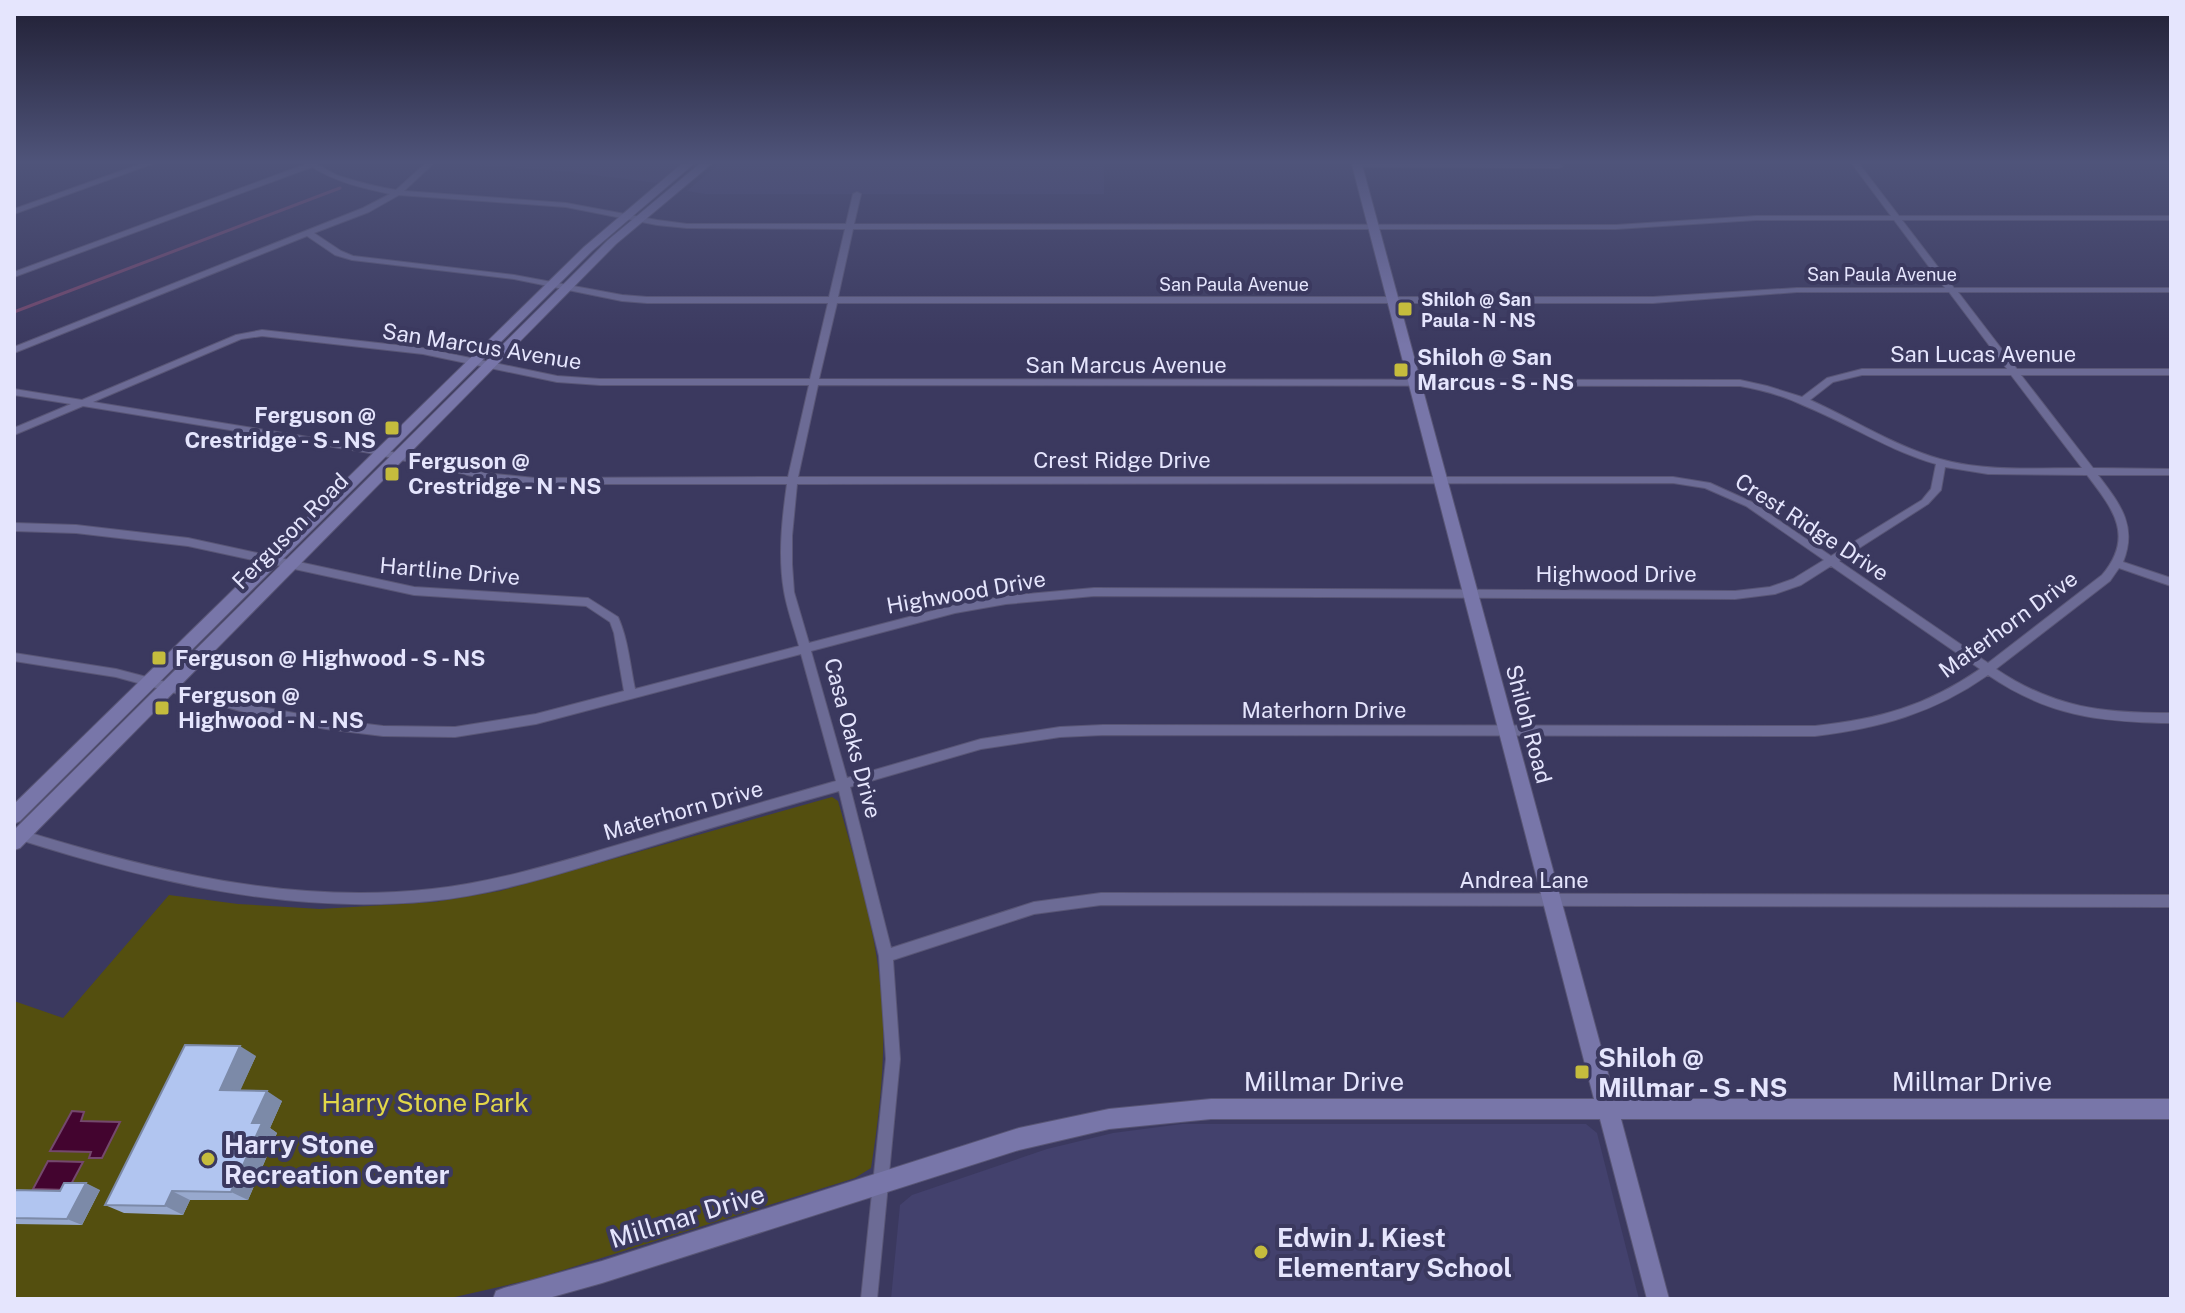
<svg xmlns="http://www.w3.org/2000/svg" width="2185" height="1313" viewBox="0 0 2185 1313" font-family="'Public Sans',sans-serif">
  <rect width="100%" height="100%" fill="#3b395f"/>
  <!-- built -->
  <g fill="#43416d">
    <path d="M687 161 657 183 561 171 446 163Z"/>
    <path d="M722 161H1104V194H705L687 191Z"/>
    <path d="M1182 1124H1586L1597 1133 1639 1299H891L900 1205 912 1195 1047 1149 1113 1133Z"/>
  </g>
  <!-- green -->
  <path fill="#544f0f" d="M832 797 838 801C856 864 875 927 881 991 887 1049 880 1111 871 1168L855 1178 538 1278 446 1299H14V1001L63 1018 169 895 238 904 320 909 435 902 500 891Z"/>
  <!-- water -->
  <g fill="#43042f" stroke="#74486d" stroke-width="2">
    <path d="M72 1111 84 1112 81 1121 120 1122 102 1158H89L91 1152 50 1151Z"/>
    <path d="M48 1161 83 1162 68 1190 33 1189Z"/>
  </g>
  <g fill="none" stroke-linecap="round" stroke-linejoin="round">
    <!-- stream -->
    <path stroke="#74486d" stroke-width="3" d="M14 312 340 188"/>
    <defs>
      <g id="street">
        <path d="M149 161H160L14 214V209Z"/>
        <path d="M303 161C317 161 326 171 339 176 358 182 377 187 396 190L428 161H436L404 191 566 203 657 220 687 224H846L853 194 857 192 861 194 854 224 1616 225 1756 216H1891L1850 161H1857L1899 216H2171V220H1902L1954 288H2171V292H1958L2017 369H2171V375H2021L2093 468 2171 469V475H2098C2119 503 2138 525 2123 562L2171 578V586L2119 568 2110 581 1996 669C2054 708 2103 713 2171 713V723C2100 722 2048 716 1988 675 1934 713 1880 728 1815 736L1103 735 1060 737 981 749 850 787 891 948 1034 902 1101 893 2171 895V907L1101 905 1034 914 893 960 900 1059 877 1299H861L886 1059 879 956 839 791C771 810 703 830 635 851 568 871 500 894 430 901 287 915 149 881 14 838V828C149 870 289 905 432 889 502 881 570 859 638 839 704 819 770 800 836 781L801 654 536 724 455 737 383 736 326 729 262 717 116 677 14 661V653L116 669 262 707 326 719 383 726 455 727 536 714 624 691 614 633 610 622 586 606 414 595 188 546 76 533 14 531V523L76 525 188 538 414 587 588 598 618 617C628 639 630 665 635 689L799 646C794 628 787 609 784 591 778 556 782 519 787 484H535L485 479 370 453 83 406 14 435V428L71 404 14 395V389L82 400 236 335 262 330 423 348 557 376 600 379H810L828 303H647L622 301 514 279 352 260 335 255 307 236 14 353V347L363 208 390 194C362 188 336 182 312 167L14 277V272L306 164ZM399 195 566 207 657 225 687 228 845 229 829 297H647L622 295 514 275 353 256 341 251 314 233 369 212ZM1756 220H1894L1945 288H1797L1653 297H838L853 229H1616ZM1797 292H1949L2007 369H1862L1827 378 1802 397 1767 386 1740 380 819 379 837 303H1653ZM262 336 423 354 557 382 600 385H809L788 477 535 478 485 473 370 447 93 402 241 339ZM1862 375H2011L2082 468C2035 468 1986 472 1940 459 1894 446 1853 419 1810 400L1833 382ZM818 385 1740 386C1763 390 1784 396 1805 406 1849 424 1890 451 1936 464L1931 489 1922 500 1831 556 1752 502 1710 483 1673 477H798ZM1945 467 1988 474 2087 475C2113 509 2135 536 2102 575L1988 663 1839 561 1928 504 1941 490ZM1673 483 1705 488 1746 506 1824 560 1793 579 1770 587 1735 591 1094 588 1006 596 955 605 809 643 794 592 792 564V536L797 484ZM1831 566 1980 669C1926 706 1880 719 1815 726L1103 725 1060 727 981 739 847 778 811 651 955 613 1006 604 1094 596 1735 599 1775 594 1801 585Z"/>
        <path d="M1354 163 1559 164 1563 166 1559 168 1357 167 1353 165Z"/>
      </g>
      <g id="secondary">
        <path d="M685 161H697L592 251 20 821 14 824V804L584 247Z"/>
        <path d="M703 161H715L616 244 20 848 14 850V830L608 240Z"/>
        <path d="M1351 161H1361L1615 1099H2171V1119H1621L1669 1299H1647L1600 1119H1211L1109 1129 1019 1150 602 1283 545 1299H493L496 1291 504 1288 602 1261 1019 1128 1109 1109 1211 1099H1594Z"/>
      </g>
    </defs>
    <!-- street casing -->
    <use href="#street" stroke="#595676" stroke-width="2"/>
    <!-- secondary casing -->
    <use href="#secondary" stroke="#595676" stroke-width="2"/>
    <!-- street -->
    <use href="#street" fill="#6c6b95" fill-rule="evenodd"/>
    <!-- secondary -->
    <use href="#secondary" fill="#7876a9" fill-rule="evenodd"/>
  </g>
  <!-- wall -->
  <g fill="#98a9ce">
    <path d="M256 1056 240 1090 282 1101 270 1128 277 1133 248 1200H190L183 1215 124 1213 105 1205Z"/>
    <path d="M14 1190 60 1191 100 1190 82 1225 14 1224Z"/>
  </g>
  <!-- shaded-wall -->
  <g fill="#7c8aa8">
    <path d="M240 1046 256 1056 236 1100 220 1090Z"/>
    <path d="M267 1091 282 1101 270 1128 277 1133 248 1200 231 1192 252 1123Z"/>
    <path d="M86 1183 100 1190 82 1225 67 1219Z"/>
    <path d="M172 1191 190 1200 183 1215 165 1206Z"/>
  </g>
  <!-- building -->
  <g fill="#b1c5f0" stroke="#7c8aa8" stroke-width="2">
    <path d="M185 1045 240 1046 220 1090 267 1091 252 1123H262L231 1192 172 1191 165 1206 105 1205Z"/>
    <path d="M64 1183H86L67 1219 14 1218V1190L60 1191Z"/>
  </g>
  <!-- sky -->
  <linearGradient id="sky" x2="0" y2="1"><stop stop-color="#201f34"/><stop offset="0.47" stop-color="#4f547a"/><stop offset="1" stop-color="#4f547a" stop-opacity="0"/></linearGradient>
  <rect width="2185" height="345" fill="url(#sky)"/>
  <!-- markers -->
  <g fill="#c5bc3d" stroke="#3b395f" stroke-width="3">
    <rect x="1397" y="301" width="16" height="16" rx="4"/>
    <rect x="1393" y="362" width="16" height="16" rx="4"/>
    <rect x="384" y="420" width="16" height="16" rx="4"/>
    <rect x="384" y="466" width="16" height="16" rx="4"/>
    <rect x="151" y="650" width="16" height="16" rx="4"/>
    <rect x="154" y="700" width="16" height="16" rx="4"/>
    <rect x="1574" y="1064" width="16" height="16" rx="4"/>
    <circle cx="208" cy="1159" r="8"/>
    <circle cx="1261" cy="1252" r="8"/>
  </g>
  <g text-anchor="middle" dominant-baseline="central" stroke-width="8" stroke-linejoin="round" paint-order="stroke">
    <!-- far-street labels -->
    <g font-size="18" fill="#e5e5fd" stroke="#3b395f">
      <text x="1882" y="274">San Paula Avenue</text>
      <text x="1234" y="284">San Paula Avenue</text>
    </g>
    <!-- far-poi labels -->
    <g font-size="18" font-weight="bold" fill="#e5e5fd" stroke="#3b395f" text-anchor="start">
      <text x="1421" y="299">Shiloh @ San<tspan x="1421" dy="21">Paula - N - NS</tspan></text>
    </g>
    <!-- street labels -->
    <g font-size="22" fill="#e5e5fd" stroke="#3b395f">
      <text transform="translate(482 346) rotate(9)">San Marcus Avenue</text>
      <text x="1983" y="354">San Lucas Avenue</text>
      <text x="1126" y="365">San Marcus Avenue</text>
      <text x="1122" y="460">Crest Ridge Drive</text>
      <text transform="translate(1812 527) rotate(33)">Crest Ridge Drive</text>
      <text transform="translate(290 531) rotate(-45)">Ferguson Road</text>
      <text transform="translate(450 571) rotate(5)">Hartline Drive</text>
      <text x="1616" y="574">Highwood Drive</text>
      <text transform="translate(966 592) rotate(-10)">Highwood Drive</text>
      <text transform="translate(2008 624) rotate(-36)">Materhorn Drive</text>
      <text x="1324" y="710">Materhorn Drive</text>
      <text transform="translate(1529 724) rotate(75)">Shiloh Road</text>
      <text transform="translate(853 738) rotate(75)">Casa Oaks Drive</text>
      <text transform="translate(683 810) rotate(-16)">Materhorn Drive</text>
      <text x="1524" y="880">Andrea Lane</text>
    </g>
    <!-- poi labels -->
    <g font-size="22" font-weight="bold" fill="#e5e5fd" stroke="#3b395f" text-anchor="start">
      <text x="1417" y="357">Shiloh @ San<tspan x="1417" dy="25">Marcus - S - NS</tspan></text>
      <text x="376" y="415" text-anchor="end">Ferguson @<tspan x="376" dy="25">Crestridge - S - NS</tspan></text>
      <text x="408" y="461">Ferguson @<tspan x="408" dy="25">Crestridge - N - NS</tspan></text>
      <text x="175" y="658">Ferguson @ Highwood - S - NS</text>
      <text x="178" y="695">Ferguson @<tspan x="178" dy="25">Highwood - N - NS</tspan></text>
    </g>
    <!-- near-poi labels -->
    <g font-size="26" font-weight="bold" fill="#e5e5fd" stroke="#3b395f" text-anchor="start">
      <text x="1598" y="1057">Shiloh @<tspan x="1598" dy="30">Millmar - S - NS</tspan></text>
      <text x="224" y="1144">Harry Stone<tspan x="224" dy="30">Recreation Center</tspan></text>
      <text x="1277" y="1237">Edwin J. Kiest<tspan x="1277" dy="30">Elementary School</tspan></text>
    </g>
    <!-- near-street labels -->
    <g font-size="26" fill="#e5e5fd" stroke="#3b395f">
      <text x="1324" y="1081">Millmar Drive</text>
      <text x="1972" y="1081">Millmar Drive</text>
      <text transform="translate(687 1216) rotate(-17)">Millmar Drive</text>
    </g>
    <!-- near-park labels -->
    <g font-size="26" fill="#e2d748" stroke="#3b395f">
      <text x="425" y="1102">Harry Stone Park</text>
    </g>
  </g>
  <!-- border -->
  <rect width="2185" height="1313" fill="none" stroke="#e5e5fd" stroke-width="32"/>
</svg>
